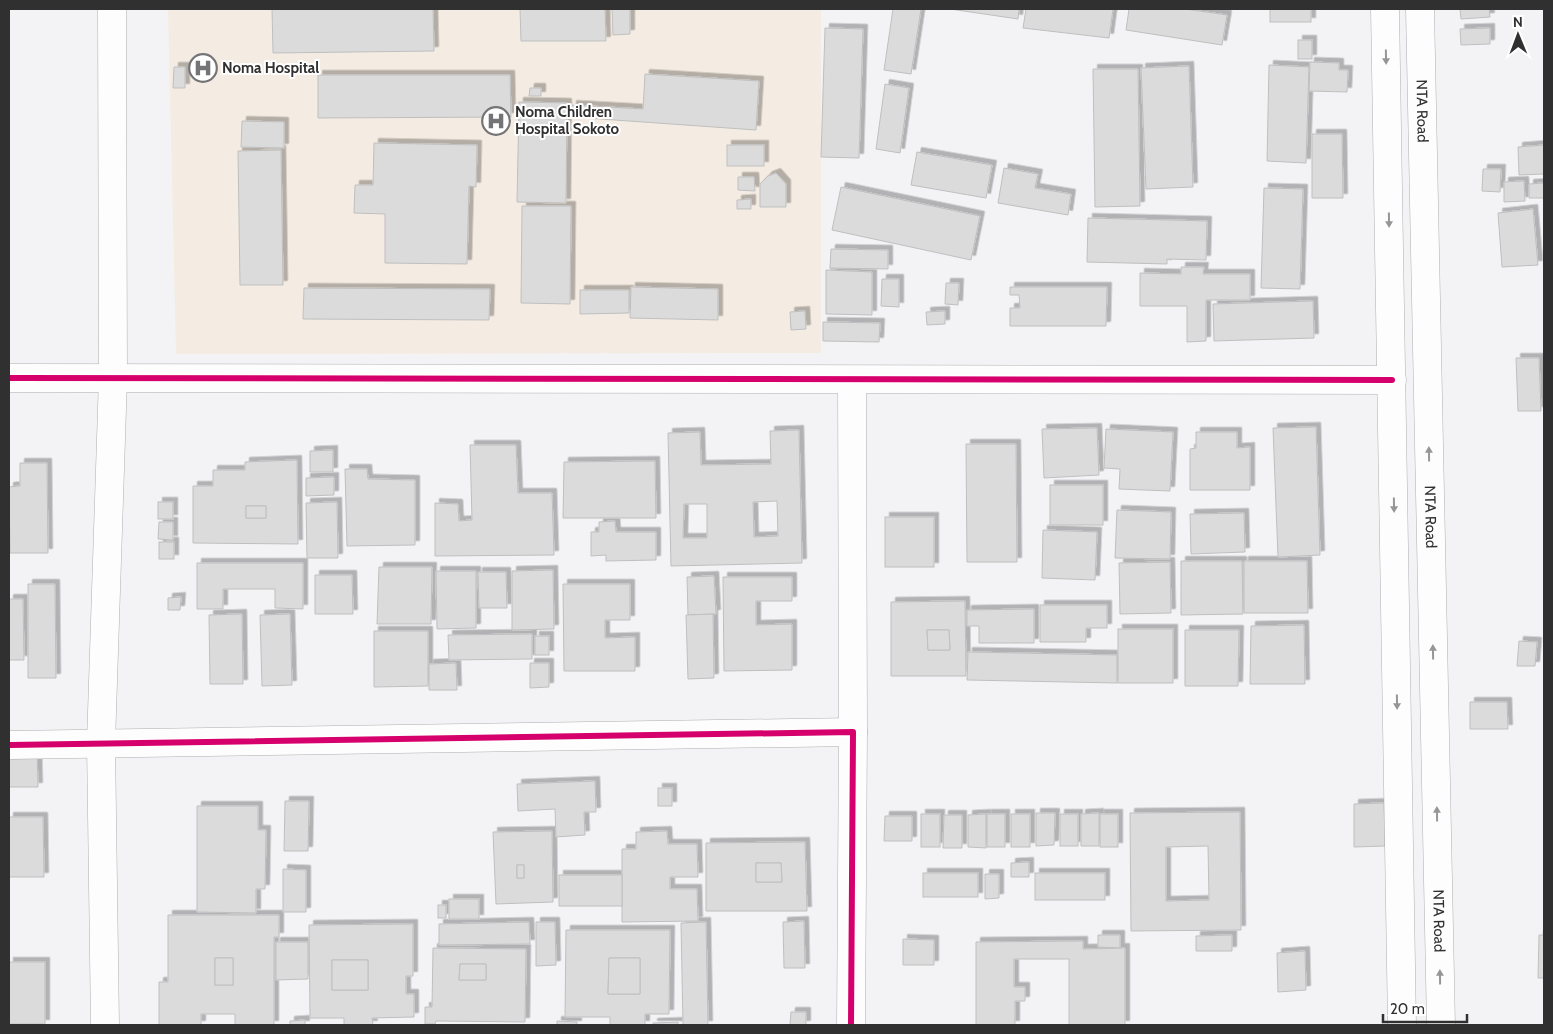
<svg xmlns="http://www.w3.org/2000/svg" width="1553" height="1034" viewBox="0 0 1553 1034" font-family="Cabin,sans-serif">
  <defs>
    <filter id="shadow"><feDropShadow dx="4.5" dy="-4.5" stdDeviation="0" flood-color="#0004"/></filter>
  </defs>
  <rect width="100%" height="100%" fill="#f3f3f5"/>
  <!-- medical -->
  <path fill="#f4ece2" d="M168 9H821V353L176 354Z"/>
  <!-- building -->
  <g fill="#dbdbdb" stroke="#bfbfc0" fill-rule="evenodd" filter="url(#shadow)">
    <path d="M272 9H433L434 51 273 53Z"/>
    <path d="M520 9H605L606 41H521Z"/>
    <path d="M612 9H630V34L613 35Z"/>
    <path d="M893 9H921L911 74 884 70Z"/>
    <path d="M950 9H1019L1018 19Z"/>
    <path d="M1026 9H1113L1109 38 1023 28Z"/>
    <path d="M1129 9H1185L1227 15 1222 45 1126 30Z"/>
    <rect x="1270" y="9" width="41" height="13"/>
    <path d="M1460 9H1489L1490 17 1461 19Z"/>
    <path d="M825 28 863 29 859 158 821 157Z"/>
    <path d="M1490 28V44L1461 45 1460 29Z"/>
    <rect x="1298" y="40" width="14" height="19"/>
    <path d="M1310 62 1339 63V70H1348L1347 92 1309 91Z"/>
    <path d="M1269 65 1309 67 1306 163 1267 161Z"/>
    <path d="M1189 66 1193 187 1146 189 1141 68Z"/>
    <path d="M174 67H185V88H173Z"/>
    <path d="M1093 69H1138L1140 206 1095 207Z"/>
    <path d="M645 74 759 81 756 130 572 117V105L643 109Z"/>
    <path d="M318 75H510L511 117 318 118Z"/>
    <path d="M885 84 909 88 900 153 876 149Z"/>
    <path d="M530 88H541V96H529Z"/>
    <path d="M519 102 567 103 566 203 517 202Z"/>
    <path d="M242 121 284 122V148L241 147Z"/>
    <path d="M1312 134H1342L1343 198H1312Z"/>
    <path d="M374 143 477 145 476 187 469 186 467 264 385 263V214L354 213 355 185H373Z"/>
    <rect x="727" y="145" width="37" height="21"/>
    <path d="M1544 145V174L1519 175 1518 147Z"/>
    <path d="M281 150 283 285H240L238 151Z"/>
    <path d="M917 152 992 165 986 198 911 185Z"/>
    <path d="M1004 168 1038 174 1035 188 1071 194 1068 215 998 203Z"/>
    <path d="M1483 169H1501L1500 192 1482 191Z"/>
    <path d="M776 173 786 184V207H760V184L768 176Z"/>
    <path d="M738 177H754L755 191 738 190Z"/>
    <path d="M1524 181 1525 201 1504 202V182Z"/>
    <path d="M1544 183V198H1529V184Z"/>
    <path d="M841 187 980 216 971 260 832 230Z"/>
    <path d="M1264 188 1303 189 1300 289 1261 288Z"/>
    <path d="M751 199V209H737V200Z"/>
    <path d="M522 206H571L570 304 521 303Z"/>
    <path d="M1533 209 1538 265 1502 267 1498 213Z"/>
    <path d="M1088 218 1207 221 1206 260 1167 259V264L1087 262Z"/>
    <path d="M831 249 888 250V269L830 268Z"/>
    <path d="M1181 267H1204L1203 274H1250V300H1206V341L1187 342V306H1140V273L1181 274Z"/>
    <path d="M826 270 872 272V315L826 314Z"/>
    <path d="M882 279H899V307L881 306Z"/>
    <path d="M946 283H959L958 305 945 304Z"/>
    <path d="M631 287 718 289V320L630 318Z"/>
    <path d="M1010 287H1107L1106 326H1010V308H1020L1019 295H1010Z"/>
    <path d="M304 288 490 289 489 320 303 319Z"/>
    <path d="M580 290H629V313L580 314Z"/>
    <path d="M1313 301 1314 338 1214 341 1213 304Z"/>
    <path d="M805 311 806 329 791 330 790 312Z"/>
    <path d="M945 311V324L927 325 926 312Z"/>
    <path d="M823 322 880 323 879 342 823 341Z"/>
    <path d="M1516 358H1539L1541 411H1518Z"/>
    <path d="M1316 427 1320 555 1278 557 1273 428Z"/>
    <path d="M1097 428 1099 475 1044 478 1042 429Z"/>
    <path d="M1106 429 1173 432 1170 491 1119 489 1120 469 1104 468Z"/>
    <path d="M799 430 802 563 671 566 668 433 700 432 701 465 771 464 770 431ZM777 501 778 536 754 537 753 502ZM684 504H707V538H683Z"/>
    <path d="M1196 432H1237V448L1250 447V490H1190V449L1196 448Z"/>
    <path d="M966 444H1016L1017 562H967Z"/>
    <path d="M470 445H516L518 493H552L554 555 435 556V503L458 504 459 521 472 520Z"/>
    <path d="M333 450V472H310V451Z"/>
    <path d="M297 460 298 544 193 543V486H213V470H245V462ZM246 506H266V518H246Z"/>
    <path d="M655 461 656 518H563L564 462Z"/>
    <path d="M20 463H47L48 553H10L9 487 20 486Z"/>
    <path d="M345 469H367L368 479 415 480V545L347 546Z"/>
    <path d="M334 477V495L306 496V478Z"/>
    <rect x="1050" y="485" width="53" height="40"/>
    <rect x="158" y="502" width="15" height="17"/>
    <path d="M337 502 338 558H307L306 503Z"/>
    <rect x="246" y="506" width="20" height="12"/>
    <path d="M1117 510 1171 512 1170 559 1115 558Z"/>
    <path d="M1244 513 1245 552 1191 554 1190 514Z"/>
    <rect x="885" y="517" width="49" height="50"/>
    <path d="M615 521 616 532H656V560L606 561V555L591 556V532H599V522Z"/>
    <path d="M159 522H173V540L158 539Z"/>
    <path d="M1043 530 1097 532 1095 580 1042 578Z"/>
    <rect x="159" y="542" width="15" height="17"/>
    <path d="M1181 561H1242L1243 614 1181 615Z"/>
    <path d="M1244 561H1307L1308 613H1244Z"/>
    <path d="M1170 562 1171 613 1120 614 1119 563Z"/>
    <path d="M197 563H303V609L275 608V589H223V609H197Z"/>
    <path d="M379 567H432L431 624H377Z"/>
    <path d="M553 570 554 629 512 630V571Z"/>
    <path d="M436 571H476V628L437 629Z"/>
    <path d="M478 572H506L507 608H479Z"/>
    <path d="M315 575H352L353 614H315Z"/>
    <path d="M714 576 716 614 688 615 687 577Z"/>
    <path d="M723 577H792V601H756V625L792 624V670L724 671Z"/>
    <path d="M28 584H55L56 678H28Z"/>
    <path d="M563 584H630V620H605V638L635 637V671H564Z"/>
    <path d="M181 597 180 610H168V598Z"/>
    <path d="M9 599H23L24 660H9Z"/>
    <path d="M965 601 966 676H891V602ZM927 630H949L950 650H928Z"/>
    <path d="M1040 605H1107V628H1086V642H1040Z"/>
    <path d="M1034 609V643H979V626H967V610Z"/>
    <path d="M242 614 243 684H210L209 615Z"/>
    <path d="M290 614 292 685 262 686 260 615Z"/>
    <path d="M713 614 714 678 688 679 686 615Z"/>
    <path d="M1304 625 1305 684H1250L1251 626Z"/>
    <rect x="1118" y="629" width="55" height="54"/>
    <path d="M927 630H949L950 650H928Z"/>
    <path d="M1185 630H1239L1238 686H1185Z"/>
    <path d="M374 631H428V686L374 687Z"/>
    <path d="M532 634V659L449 660 448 635Z"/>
    <rect x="535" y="636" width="14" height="19"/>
    <path d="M1519 641 1537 642 1535 666H1517Z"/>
    <path d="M968 652 1117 655V683L967 680Z"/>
    <path d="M456 663 457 690H429V664Z"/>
    <path d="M530 663H549V687L530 688Z"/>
    <path d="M1470 702H1507L1508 729H1470Z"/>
    <path d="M9 751H37L38 787H9Z"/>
    <path d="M595 781 596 812H584L585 835 556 837 555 809 518 811 517 784Z"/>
    <rect x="658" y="788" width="14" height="18"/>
    <path d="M285 801H309L308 851H284Z"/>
    <path d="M1384 803 1385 846 1354 847V804Z"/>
    <path d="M197 806H258V830H266L265 889H256V913L197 912Z"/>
    <path d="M1240 812 1241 930 1131 931 1130 813ZM1208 846 1209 900 1166 901V847Z"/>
    <path d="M1036 813H1055L1054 845 1036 846Z"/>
    <path d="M1099 813V846H1081V814Z"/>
    <rect x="921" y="814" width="19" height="33"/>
    <path d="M986 814V848L968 847V815Z"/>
    <rect x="987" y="814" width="18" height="33"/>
    <rect x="1011" y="814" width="19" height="33"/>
    <rect x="1060" y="814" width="18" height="32"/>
    <rect x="1100" y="814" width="18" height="33"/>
    <path d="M944 815H962V848H943Z"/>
    <path d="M885 816H912V841H884Z"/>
    <path d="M9 817H43L44 877H9Z"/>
    <path d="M552 831 553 902 496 904 493 832ZM517 865H524V878H517Z"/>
    <path d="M667 831 668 844H697L698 877H670V889H697L698 921 622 922V849H636V832Z"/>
    <path d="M805 842 807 911H706V843ZM756 863H781L782 882H756Z"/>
    <path d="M1029 862V877H1011V863Z"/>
    <path d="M756 863H781L782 882H756Z"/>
    <rect x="517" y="865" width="7" height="13"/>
    <path d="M283 869 306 870V912H283Z"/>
    <rect x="923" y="873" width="55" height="24"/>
    <rect x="1035" y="873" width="70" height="27"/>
    <path d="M985 874H999V898L985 899Z"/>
    <rect x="559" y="875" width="63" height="31"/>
    <rect x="449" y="899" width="30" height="20"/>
    <rect x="438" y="905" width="8" height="13"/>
    <path d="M168 915H279V937H274V1025H235V1014H201V1025H159V982H168ZM215 958H233V985H215Z"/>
    <path d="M804 921 805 968H784L783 922Z"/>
    <path d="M529 922 530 944 439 945V924Z"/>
    <path d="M536 922H555L556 965 536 966Z"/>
    <path d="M706 922 708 1025H683L681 923Z"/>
    <path d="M413 924V976H406V994H414V1017L372 1018 373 1025H344V1018H310L309 925ZM332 960H368V990H332Z"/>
    <path d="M566 930H670L669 1014H645V1025H610V1017H565ZM609 958H640V994H608Z"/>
    <path d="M1098 935H1120V948L1098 947Z"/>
    <path d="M1232 935V951H1196V936Z"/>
    <path d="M1539 935H1544V978H1538Z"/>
    <path d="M903 939 934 940V965H903Z"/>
    <path d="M1083 941V949L1125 948V1025H1069V959H1014V987H1025V1001H1015V1025H976V942Z"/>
    <path d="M276 942H308V979L276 980Z"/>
    <path d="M433 948 526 949 525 1022 436 1021 435 1024H425V1007H432ZM460 964H486V980H459Z"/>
    <path d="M1305 951 1306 990 1278 992 1277 953Z"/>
    <rect x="215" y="958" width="18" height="27"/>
    <path d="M609 958H640V994H608Z"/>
    <rect x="332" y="960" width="36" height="30"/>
    <rect x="9" y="962" width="36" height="62"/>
    <path d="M460 964H486V980H459Z"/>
    <path d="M791 1012H806V1025H790Z"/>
    <path d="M305 1020V1025H290V1021Z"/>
    <path d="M557 1021 577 1022V1025H557Z"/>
    <path d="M678 1022V1025H653V1023Z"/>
  </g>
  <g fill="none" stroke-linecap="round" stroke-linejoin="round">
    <defs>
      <g id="minor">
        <path d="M9 378 1392 380"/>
        <path d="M852 380 853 732"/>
        <path d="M9 745 853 732 851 1025"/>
        <path d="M105 1025 101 743 113 378 112 9"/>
      </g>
      <g id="major">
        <path d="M1385 9 1402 1025"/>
        <path id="s1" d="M1420 9 1441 1025"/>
      </g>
    </defs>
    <!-- minor casing -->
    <use href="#minor" stroke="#afafb1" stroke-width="29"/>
    <!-- major casing -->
    <use href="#major" stroke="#afafb1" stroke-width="29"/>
    <!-- minor -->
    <use href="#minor" stroke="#fdfdfe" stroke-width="28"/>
    <!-- major -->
    <use href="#major" stroke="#fdfdfe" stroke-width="28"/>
    <defs>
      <g id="cycleway">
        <path d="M9 378 1392 380"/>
        <path d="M9 745 853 732 851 1025"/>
      </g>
    </defs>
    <!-- cycleway casing -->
    <use href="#cycleway" stroke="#fff" stroke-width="9"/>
    <!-- cycleway -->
    <use href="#cycleway" stroke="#d6006c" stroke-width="6"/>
  </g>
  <!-- one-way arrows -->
  <defs><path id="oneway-solid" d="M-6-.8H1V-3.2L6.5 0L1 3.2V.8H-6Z" transform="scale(1.25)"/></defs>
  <g fill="#969698">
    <use href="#oneway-solid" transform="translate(1386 57) rotate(89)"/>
    <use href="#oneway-solid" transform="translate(1389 220) rotate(89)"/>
    <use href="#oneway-solid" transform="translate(1429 454) rotate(-91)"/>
    <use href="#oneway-solid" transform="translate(1394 505) rotate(89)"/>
    <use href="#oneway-solid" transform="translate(1433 652) rotate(-91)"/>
    <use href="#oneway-solid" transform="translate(1397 702) rotate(89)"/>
    <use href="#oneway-solid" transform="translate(1437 814) rotate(-91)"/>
    <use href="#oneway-solid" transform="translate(1440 977) rotate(-91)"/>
  </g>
  <!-- icons -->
  <defs>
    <symbol id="hospital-ring" viewBox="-11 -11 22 22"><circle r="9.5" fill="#fff" stroke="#747476" stroke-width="1.5"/><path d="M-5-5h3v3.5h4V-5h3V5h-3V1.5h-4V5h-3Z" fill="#747476"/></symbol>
  </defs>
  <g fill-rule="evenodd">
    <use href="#hospital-ring" x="187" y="52" width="32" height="32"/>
    <use href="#hospital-ring" x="480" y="105" width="32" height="32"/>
  </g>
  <g text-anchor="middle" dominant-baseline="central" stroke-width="4" stroke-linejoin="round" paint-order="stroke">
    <!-- poi labels -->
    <g font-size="15" font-weight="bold" fill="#303031" stroke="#fff" text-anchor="start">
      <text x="222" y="68">Noma Hospital</text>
      <text x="515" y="112">Noma Children<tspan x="515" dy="17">Hospital Sokoto</tspan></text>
    </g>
    <!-- street labels -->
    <g font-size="15" fill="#303031" stroke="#fff">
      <text stroke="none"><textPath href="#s1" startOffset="102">NTA Road</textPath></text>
      <text stroke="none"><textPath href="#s1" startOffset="508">NTA Road</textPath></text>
      <text stroke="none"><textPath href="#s1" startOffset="912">NTA Road</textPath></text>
    </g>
  </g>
  <!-- border -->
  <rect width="1553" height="1034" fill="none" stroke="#303031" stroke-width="20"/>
  <!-- north arrow -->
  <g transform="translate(1518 35) rotate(359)" stroke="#ffffff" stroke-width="4" paint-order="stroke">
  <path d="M0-4L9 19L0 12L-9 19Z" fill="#303031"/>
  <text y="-8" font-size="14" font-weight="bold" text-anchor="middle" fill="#303031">N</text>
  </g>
  <!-- scale -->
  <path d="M1383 1014v8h84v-8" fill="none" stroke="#303031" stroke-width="2.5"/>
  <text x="1390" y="1014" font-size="15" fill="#303031" stroke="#ffffff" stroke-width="4" paint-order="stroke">20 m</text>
</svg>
